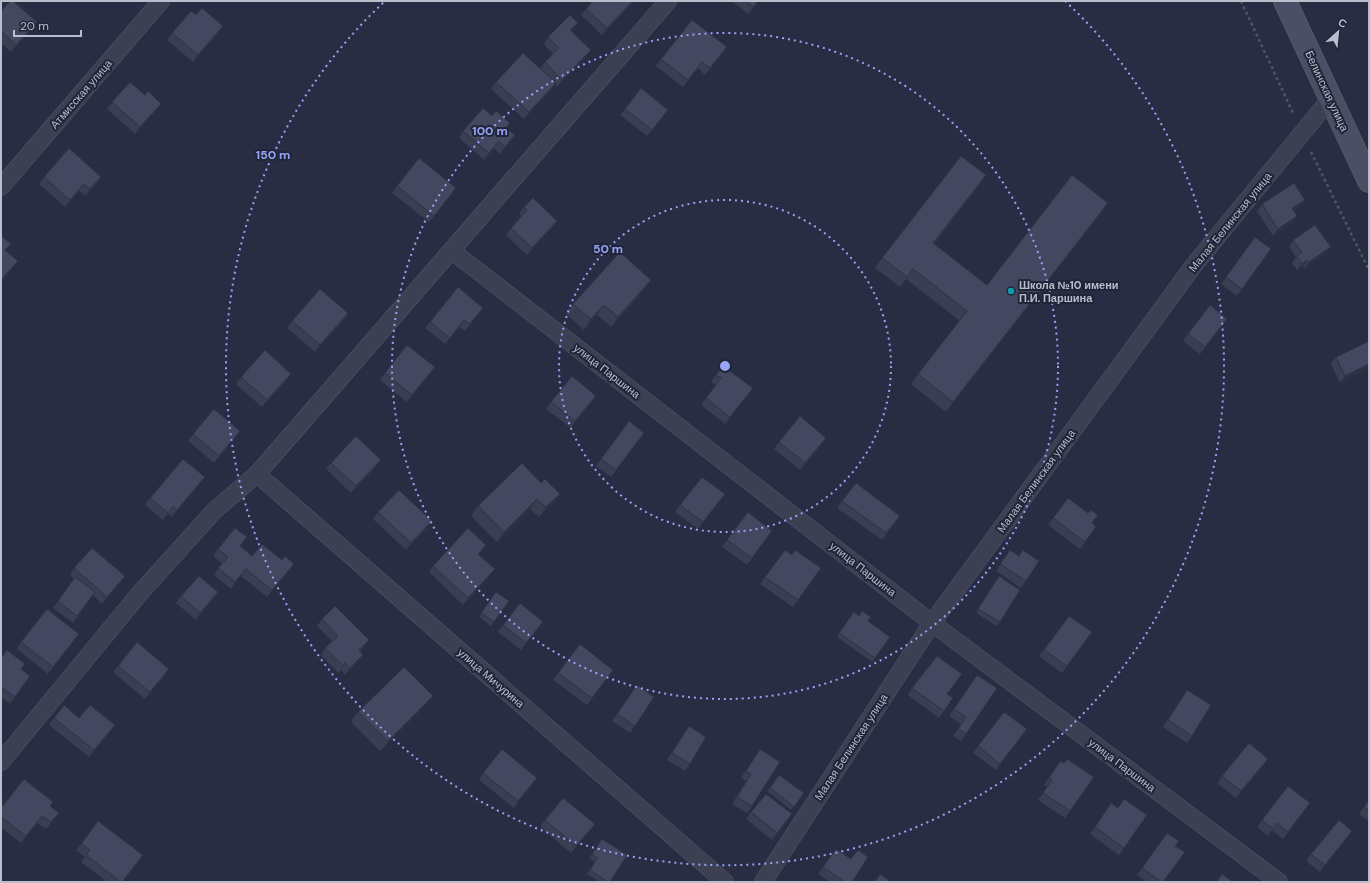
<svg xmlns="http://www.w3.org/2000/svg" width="1370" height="883" viewBox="0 0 1370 883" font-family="'DM Sans',sans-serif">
  <rect width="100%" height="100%" fill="#282d43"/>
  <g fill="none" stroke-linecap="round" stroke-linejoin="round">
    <defs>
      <g id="minor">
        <path d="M1 187 161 1"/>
        <path d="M452 251 932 623 1279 882"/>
        <path d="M257 474 725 882"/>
        <path d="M1 762 140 593 215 510 257 474 668 1"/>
        <path d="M763 882 932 623 1194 265 1331 98"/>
      </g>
      <path id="secondary" d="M1285 1 1369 181"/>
    </defs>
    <!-- minor casing -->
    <use href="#minor" stroke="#55586a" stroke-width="18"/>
    <!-- secondary casing -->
    <use href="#secondary" stroke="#55586a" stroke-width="24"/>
    <!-- path -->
    <g stroke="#495860" stroke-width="2.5" stroke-dasharray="3 3" stroke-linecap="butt">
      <path d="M1241 1 1293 113"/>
      <path d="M1311 152 1369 270"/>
    </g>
    <!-- minor -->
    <use href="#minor" stroke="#3d4053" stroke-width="17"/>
    <!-- secondary -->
    <use href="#secondary" stroke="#4b4e65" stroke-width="22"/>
  </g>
  <!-- wall -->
  <g fill="#3a3e53">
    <path d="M732 1H759L748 14Z"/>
    <path d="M630 6 602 35 581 15 586 9Z"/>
    <path d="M1 11 37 22 32 29 11 52 1 43Z"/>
    <path d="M578 23 571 31 586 57 557 87 555 84 551 90 524 119 491 89 496 82 540 69 545 62 553 54 544 44 548 37Z"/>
    <path d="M172 33H218L193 62 167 40Z"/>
    <path d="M722 54 705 75 698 68 683 87 656 66 661 59Z"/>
    <path d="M112 102 156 110 135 134 107 109Z"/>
    <path d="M625 109 663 117 647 136 620 115Z"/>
    <path d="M492 116 510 123 506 128 510 142 500 154 494 148 484 160 459 138 463 131Z"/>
    <path d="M986 175 979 186 934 244 987 285 1108 203 1101 213 946 412 911 384 918 374 960 321 906 279 900 287 875 268 882 258Z"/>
    <path d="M44 177 97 184 86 196 79 191 65 207 39 184Z"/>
    <path d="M397 186 451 195 429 222 392 193Z"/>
    <path d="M1305 200 1300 207 1294 211 1293 223 1273 236 1257 211 1262 204Z"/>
    <path d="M524 207 557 221 552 227 527 255 506 235 511 228 522 217 519 214Z"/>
    <path d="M1255 237 1271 249 1237 296 1221 284Z"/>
    <path d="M1293 240 1331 247 1326 254 1304 269 1303 267 1297 270 1292 263 1296 257 1289 247Z"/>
    <path d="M644 291 611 327 597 315 584 330 566 314 573 304Z"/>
    <path d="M483 308 465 331 459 327 445 344 425 328 430 322Z"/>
    <path d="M348 313 344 320 315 352 287 328 292 321Z"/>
    <path d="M1227 319 1200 354 1183 341 1188 334Z"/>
    <path d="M1336 357 1369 368 1340 383 1331 364Z"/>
    <path d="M435 367 407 402 380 380 385 373Z"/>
    <path d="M716 375 753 388 725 424 701 405 716 385 711 382Z"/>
    <path d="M241 377 286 381 262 407 236 384Z"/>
    <path d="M596 396 571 428 546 409 551 402Z"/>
    <path d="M644 433 611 477 596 466 601 459Z"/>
    <path d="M193 434 235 437 214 463 188 441Z"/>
    <path d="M826 438 821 445 800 470 774 449 779 442Z"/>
    <path d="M331 463 376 467 351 493 326 469Z"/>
    <path d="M522 463 553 504 539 517 530 509 497 542 471 516 478 506Z"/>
    <path d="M205 477 200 483 172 517 168 514 163 520 145 505 150 498Z"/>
    <path d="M856 483 900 516 882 540 837 508Z"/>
    <path d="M720 501 698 529 675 512 680 505Z"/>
    <path d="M378 512 427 528 406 550 373 519Z"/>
    <path d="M1053 518 1092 523 1096 527 1080 549 1048 525Z"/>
    <path d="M772 531 747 565 722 547 727 540Z"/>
    <path d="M486 545 479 555 490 576 463 605 429 572 433 566Z"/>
    <path d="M240 546 252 556 282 560 294 564 289 571 267 597 241 576 231 589 214 575 222 563 213 556 218 549Z"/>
    <path d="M785 550 792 555 821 568 793 607 760 584Z"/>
    <path d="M1010 550 1019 556 1039 561 1021 588 996 571Z"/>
    <path d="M74 568 125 576 120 583 102 604 93 595 73 623 53 608 74 579 70 575Z"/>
    <path d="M996 580 1000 622 997 626 976 613Z"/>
    <path d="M218 592 214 599 196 620 176 603 181 596Z"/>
    <path d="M496 592 509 601 491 626 479 617Z"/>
    <path d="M854 612 890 637 872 662 837 637Z"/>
    <path d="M1069 616 1092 632 1062 673 1039 656Z"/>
    <path d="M322 619 369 640 364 647 360 652 358 662 345 675 341 670 338 673 321 655 325 648 332 641 317 626Z"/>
    <path d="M503 625 538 629 521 650 498 632Z"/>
    <path d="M74 641 48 674 17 649 21 642Z"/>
    <path d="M1 658 21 669 25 683 10 704 1 697Z"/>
    <path d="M118 666 169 669 164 676 145 699 113 672Z"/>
    <path d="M558 673 608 677 587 705 553 680Z"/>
    <path d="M977 675 997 688 961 741 953 736 961 724 949 716Z"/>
    <path d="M637 685 654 697 630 733 612 721Z"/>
    <path d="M912 688 947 694 953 698 939 718 908 695Z"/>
    <path d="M1187 690 1192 736 1187 743 1163 727Z"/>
    <path d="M425 706 380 751 351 722 358 712Z"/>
    <path d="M54 718 110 732 89 757 49 725Z"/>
    <path d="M689 726 690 764 685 771 667 760Z"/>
    <path d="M1022 736 996 770 973 753 978 746Z"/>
    <path d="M760 749 752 806 747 813 732 804 746 781 741 778Z"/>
    <path d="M1064 763 1094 777 1065 818 1038 800 1048 787 1044 785 1055 768Z"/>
    <path d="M1263 766 1236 798 1217 783 1222 776Z"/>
    <path d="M483 773 537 778 514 808 479 780Z"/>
    <path d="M779 775 804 793 791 810 767 791Z"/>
    <path d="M1369 800V821L1359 814Z"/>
    <path d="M1111 803 1118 808 1147 815 1119 855 1090 834Z"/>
    <path d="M1310 803 1283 839 1272 830 1268 836 1257 827 1262 820Z"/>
    <path d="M50 806 54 819 46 829 37 823 21 843 1 827V808Z"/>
    <path d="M751 812 787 821 772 840 746 819Z"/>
    <path d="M545 820 595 824 590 831 571 853 540 827Z"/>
    <path d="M1352 831 1320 872 1306 861 1311 854Z"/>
    <path d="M1167 833 1175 846 1164 882H1147L1137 875Z"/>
    <path d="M602 839 610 882H600L587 874 595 862 589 858Z"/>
    <path d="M81 844 143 855 122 882H107L81 862 85 857 76 850Z"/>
    <path d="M836 849 851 859 852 882H830L818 874Z"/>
  </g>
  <!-- shaded-wall -->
  <g fill="#2f3243">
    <path d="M633 1 630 6 602 35 607 28Z"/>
    <path d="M758 1H759L748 14 753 7Z"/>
    <path d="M37 22 32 29 11 52 16 45Z"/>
    <path d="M578 23 573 30 566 37 570 30Z"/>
    <path d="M223 26 218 33 193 62 198 55Z"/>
    <path d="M727 47 722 54 705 75 710 68Z"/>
    <path d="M591 50 586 57 557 87 562 80Z"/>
    <path d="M702 62 698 68 683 87 688 80Z"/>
    <path d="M556 83 551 90 524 119 529 112Z"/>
    <path d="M161 104 156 110 135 134 140 127Z"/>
    <path d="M668 110 663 117 647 136 652 130Z"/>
    <path d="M515 135 510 142 500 154 505 147Z"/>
    <path d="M499 141 494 148 484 160 489 153Z"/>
    <path d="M986 175 979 186 926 253 933 243Z"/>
    <path d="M101 177 97 184 86 196 90 189Z"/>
    <path d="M84 184 79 191 65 207 70 200Z"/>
    <path d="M1305 200 1300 207 1287 215 1292 208Z"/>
    <path d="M1108 203 1101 213 946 412 953 402Z"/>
    <path d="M1297 216 1293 223 1273 236 1278 229Z"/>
    <path d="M557 221 552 227 527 255 532 248Z"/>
    <path d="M1331 247 1326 254 1304 269 1309 262Z"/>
    <path d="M1307 260 1303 267 1297 270 1302 264Z"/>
    <path d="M18 261 13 268 1 282V280Z"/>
    <path d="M913 269 906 279 900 287 907 277Z"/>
    <path d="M651 280 644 291 611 327 618 317Z"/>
    <path d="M604 305 597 315 584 330 591 319Z"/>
    <path d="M483 308 478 315 465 331 470 324Z"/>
    <path d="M348 313 344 320 315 352 320 345Z"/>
    <path d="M1369 364V368L1340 383 1345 376Z"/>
    <path d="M291 374 286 381 262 407 267 400Z"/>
    <path d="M596 396 591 403 571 428 575 421Z"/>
    <path d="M826 438 821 445 800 470 805 463Z"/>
    <path d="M381 460 376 467 351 493 356 486Z"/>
    <path d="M205 477 200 483 172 517 177 510Z"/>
    <path d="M560 494 553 504 539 517 546 507Z"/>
    <path d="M725 494 720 501 698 529 703 522Z"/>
    <path d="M537 499 530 509 497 542 504 532Z"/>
    <path d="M432 521 427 528 406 550 411 543Z"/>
    <path d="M486 545 482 552 473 561 478 554Z"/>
    <path d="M294 564 289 571 267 597 272 590Z"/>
    <path d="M246 569 241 576 231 589 235 582Z"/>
    <path d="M495 569 490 576 463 605 468 598Z"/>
    <path d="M125 576 120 583 102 604 107 597Z"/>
    <path d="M218 592 214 599 196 620 200 613Z"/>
    <path d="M543 622 538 629 521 650 526 643Z"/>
    <path d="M79 634 74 641 48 674 53 667Z"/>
    <path d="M369 640 364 647 354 657 359 650Z"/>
    <path d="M363 655 358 662 345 675 350 668Z"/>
    <path d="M169 669 164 676 145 699 150 692Z"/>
    <path d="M433 696 425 706 380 751 388 741Z"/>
    <path d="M115 725 110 732 89 757 94 750Z"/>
    <path d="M1268 759 1263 766 1236 798 1241 791Z"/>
    <path d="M537 778 533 785 514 808 518 801Z"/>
    <path d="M792 814 787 821 772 840 777 833Z"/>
    <path d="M595 824 590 831 571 853 576 846Z"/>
    <path d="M1352 831 1347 838 1320 872 1325 865Z"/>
  </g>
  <!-- building -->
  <g fill="#434860" stroke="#2f3243">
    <path d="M10 1H13L37 22 16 45 1 31V11Z"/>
    <path d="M593 1H633L607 28 586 9Z"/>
    <path d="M746 1H758L753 7Z"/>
    <path d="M202 8 223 26 198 55 172 33 191 11 196 15Z"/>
    <path d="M570 15 578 23 570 30 591 50 562 80 545 62 559 48 548 37Z"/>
    <path d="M692 20 727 47 710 68 702 62 688 80 661 59Z"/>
    <path d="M523 53 556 83 529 112 496 82Z"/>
    <path d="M130 82 145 95 148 91 161 104 140 127 112 102Z"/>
    <path d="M641 88 668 110 652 130 625 109Z"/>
    <path d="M483 108 492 116 496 111 510 123 506 128 515 135 505 147 499 141 489 153 463 131Z"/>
    <path d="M69 148 101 177 90 189 84 184 70 200 44 177Z"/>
    <path d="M961 156 986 175 933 243 987 285 1072 175 1108 203 953 402 918 374 967 311 913 269 907 277 882 258Z"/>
    <path d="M419 158 456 188 434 216 397 186Z"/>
    <path d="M1294 183 1305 200 1292 208 1297 216 1278 229 1262 204Z"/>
    <path d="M533 198 557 221 532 248 511 228 527 210 524 207Z"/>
    <path d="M1315 225 1331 247 1309 262 1307 260 1302 264 1297 256 1302 252 1293 240Z"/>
    <path d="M1 236 11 244 5 250 18 261 1 280Z"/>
    <path d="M1255 237 1271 249 1242 289 1226 277Z"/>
    <path d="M620 252 651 280 618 317 604 305 591 319 573 304Z"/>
    <path d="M458 287 483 308 470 324 464 320 450 338 430 322Z"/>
    <path d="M320 289 348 313 320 345 292 321Z"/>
    <path d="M1210 305 1227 319 1205 347 1188 334Z"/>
    <path d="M1369 341V364L1345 376 1336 357Z"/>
    <path d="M407 345 435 367 412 395 385 373Z"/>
    <path d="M265 350 291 374 267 400 241 377Z"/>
    <path d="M723 366 753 388 730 417 706 398 721 378 716 375Z"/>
    <path d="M572 376 596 396 575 421 551 402Z"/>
    <path d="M214 409 240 431 219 456 193 434Z"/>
    <path d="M800 416 826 438 805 463 779 442Z"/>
    <path d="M629 421 644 433 616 470 601 459Z"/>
    <path d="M356 436 381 460 356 486 331 463Z"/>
    <path d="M183 459 205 477 177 510 173 507 168 513 150 498Z"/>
    <path d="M522 463 541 483 545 479 560 494 546 507 537 499 504 532 478 506Z"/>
    <path d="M702 477 725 494 703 522 680 505Z"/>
    <path d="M856 483 900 516 886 533 842 501Z"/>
    <path d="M399 490 432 521 411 543 378 512Z"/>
    <path d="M1068 498 1088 513 1091 510 1098 515 1092 523 1096 527 1085 542 1053 518Z"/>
    <path d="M748 512 772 531 752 558 727 540Z"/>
    <path d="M235 528 247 537 240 546 252 556 262 544 282 560 285 556 294 564 272 590 246 569 235 582 218 568 228 557 218 549Z"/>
    <path d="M468 528 486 545 478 554 495 569 468 598 433 566Z"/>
    <path d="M92 548 125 576 107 597 74 568Z"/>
    <path d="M785 550 792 555 795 550 821 568 798 600 765 577Z"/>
    <path d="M1010 550 1019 556 1023 550 1039 561 1026 581 1000 564Z"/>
    <path d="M199 576 218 592 200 613 181 596Z"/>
    <path d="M999 576 1020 590 1000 622 978 609Z"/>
    <path d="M75 577 95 592 77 616 58 601Z"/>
    <path d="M496 592 509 601 494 622 481 613Z"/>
    <path d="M520 603 543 622 526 643 503 625Z"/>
    <path d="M335 606 369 640 359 650 363 655 350 668 345 663 343 666 325 648 338 636 322 619Z"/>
    <path d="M47 609 79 634 53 667 21 642Z"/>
    <path d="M862 611 871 617 868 621 890 637 875 658 839 633 854 612 859 616Z"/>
    <path d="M1069 616 1092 632 1067 666 1044 650Z"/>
    <path d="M137 642 169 669 150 692 118 666Z"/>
    <path d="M580 644 613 670 592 698 558 673Z"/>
    <path d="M7 650 25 664 21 669 30 676 15 697 1 687V658Z"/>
    <path d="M937 656 962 674 947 694 953 698 944 711 912 688Z"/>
    <path d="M404 667 433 696 388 741 358 712Z"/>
    <path d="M977 675 997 688 966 734 958 729 966 717 954 709Z"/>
    <path d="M637 685 654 697 635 726 617 714Z"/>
    <path d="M1187 690 1211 705 1192 736 1168 720Z"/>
    <path d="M64 705 79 718 90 705 115 725 94 750 54 718Z"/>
    <path d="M1004 712 1027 729 1000 764 978 746Z"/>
    <path d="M689 726 706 737 690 764 672 753Z"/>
    <path d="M1249 743 1268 759 1241 791 1222 776Z"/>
    <path d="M502 749 537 778 518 801 483 773Z"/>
    <path d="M760 749 780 762 752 806 737 797 751 774 746 771Z"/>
    <path d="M1067 759 1094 777 1070 811 1043 793 1052 780 1049 778 1060 761 1064 763Z"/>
    <path d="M779 775 804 793 794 807 770 788Z"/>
    <path d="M24 779 53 802 50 806 59 813 51 822 42 816 26 836 1 817V808Z"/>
    <path d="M1288 786 1310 803 1288 832 1277 823 1273 829 1262 820Z"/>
    <path d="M766 794 792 814 777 833 751 812Z"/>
    <path d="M563 798 595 824 576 846 545 820Z"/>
    <path d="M1124 799 1147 815 1124 848 1095 827 1111 803 1118 808Z"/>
    <path d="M1369 800V810L1364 807Z"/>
    <path d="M1339 820 1352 831 1325 865 1311 854Z"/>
    <path d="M98 821 143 855 122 882H121L86 855 90 850 81 844Z"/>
    <path d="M1167 833 1179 841 1175 846 1185 852 1163 882H1162L1142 868Z"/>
    <path d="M602 839 627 855 610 882H608L590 870 597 858 592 854Z"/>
    <path d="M836 849 851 859 858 850 868 857 852 882H845L823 867Z"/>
    <path d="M880 874 891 882H875Z"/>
    <path d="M1222 874 1233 882H1217Z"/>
    <path d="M1369 878V882H1366Z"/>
  </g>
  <!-- distance rings -->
  <g fill="none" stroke="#97a4f5" stroke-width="2" stroke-dasharray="2 4">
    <circle cx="725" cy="366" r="166"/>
    <circle cx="725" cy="366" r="333"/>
    <path d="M1065 1A499 499 0 1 1 385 1"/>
  </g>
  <!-- markers -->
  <circle fill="#0f9aa8" stroke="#212538" stroke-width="1.5" cx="1011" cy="291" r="4"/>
  <g text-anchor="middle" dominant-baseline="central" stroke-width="4" stroke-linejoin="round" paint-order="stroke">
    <!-- street labels -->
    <g font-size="11" fill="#babdcc" stroke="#212538">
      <text transform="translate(1327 91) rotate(65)">Белинская улица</text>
      <text transform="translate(81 94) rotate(-49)">Атмисская улица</text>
      <text transform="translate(1230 222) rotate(-51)">Малая Белинская улица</text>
      <text transform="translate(607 371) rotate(38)">улица Паршина</text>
      <text transform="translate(1036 481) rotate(-54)">Малая Белинская улица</text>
      <text transform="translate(863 569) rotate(38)">улица Паршина</text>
      <text transform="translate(491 678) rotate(41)">улица Мичурина</text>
      <text transform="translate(851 747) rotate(-57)">Малая Белинская улица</text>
      <text transform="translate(1122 765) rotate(37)">улица Паршина</text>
    </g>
    <!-- poi labels -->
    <g font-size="11" font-weight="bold" fill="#babdcc" stroke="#212538" text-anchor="start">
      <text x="1019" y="285">Школа №10 имени<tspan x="1019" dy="13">П.И. Паршина</tspan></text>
    </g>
  </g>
  <circle cx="725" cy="366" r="6" fill="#97a4f5" stroke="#212538" stroke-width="2"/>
  <g font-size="12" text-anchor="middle" font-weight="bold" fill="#97a4f5" stroke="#212538" stroke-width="4" stroke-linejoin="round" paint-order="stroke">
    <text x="490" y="135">100 m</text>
    <text x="273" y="159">150 m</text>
    <text x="608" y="253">50 m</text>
  </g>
  <!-- border -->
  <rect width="1370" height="883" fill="none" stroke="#babdcc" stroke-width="4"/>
  <!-- north arrow -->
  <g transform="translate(1338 32) rotate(27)" stroke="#212538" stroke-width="3" paint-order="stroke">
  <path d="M0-3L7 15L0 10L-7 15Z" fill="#babdcc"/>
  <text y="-6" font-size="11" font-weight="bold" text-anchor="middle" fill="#babdcc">С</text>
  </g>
  <!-- scale -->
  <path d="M14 30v6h67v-6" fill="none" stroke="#babdcc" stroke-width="2"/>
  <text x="20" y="30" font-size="12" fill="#babdcc" stroke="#212538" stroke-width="3" paint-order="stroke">20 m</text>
</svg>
